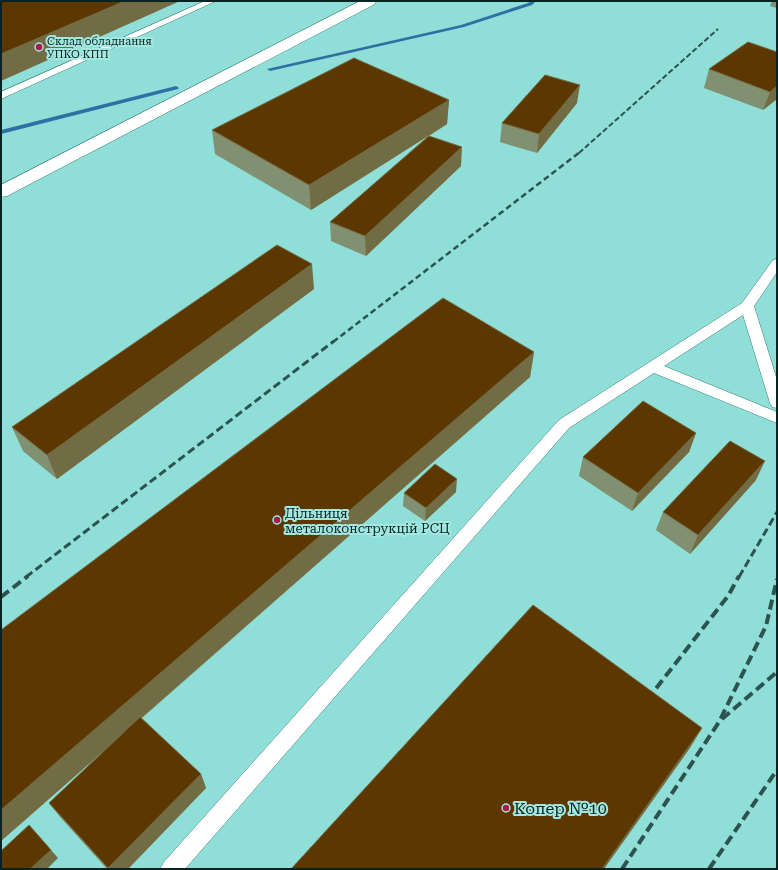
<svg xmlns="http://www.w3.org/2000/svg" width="778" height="870" viewBox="0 0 778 870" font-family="'Roboto Serif',serif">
  <rect width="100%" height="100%" fill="#a4e8e1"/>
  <!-- built -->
  <rect fill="#8fded7" x="1" y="1" width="776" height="868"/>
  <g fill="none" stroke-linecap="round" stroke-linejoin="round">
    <!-- stream -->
    <g fill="#2d70a4" fill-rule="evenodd">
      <path d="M531 1H536L532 5 464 27 270 71 267 69 461 25 528 3Z"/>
      <path d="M176 86 179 88 178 89 1 134V130Z"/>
    </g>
    <defs>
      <g id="lane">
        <path d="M205 1H216L1 99V92Z"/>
        <path d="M777 259V272L754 306 777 380V408L772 407 770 403 743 315 664 366 777 412V423L654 373 569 428 185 869H160L164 862 559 420 742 303 773 260Z"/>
      </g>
      <path id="street" d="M360 1H376L375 4 7 196 1 197V185Z"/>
    </defs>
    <!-- lane casing -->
    <use href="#lane" stroke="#387b75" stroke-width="1"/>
    <!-- street casing -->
    <use href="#street" stroke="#387b75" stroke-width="1"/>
    <!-- lane -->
    <use href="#lane" fill="#fff" fill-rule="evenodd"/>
    <!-- street -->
    <use href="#street" fill="#fff" fill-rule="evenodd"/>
    <!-- rail-far3 -->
    <path stroke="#2d5350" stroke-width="2" stroke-dasharray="5.5 2.5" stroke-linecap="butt" d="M579 153 718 29"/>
    <!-- rail-far2 -->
    <path stroke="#2d5350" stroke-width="2.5" stroke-dasharray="6 3.5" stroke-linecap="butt" d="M333 342 580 152"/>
    <!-- rail-far1 -->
    <g stroke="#2d5350" stroke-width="3" stroke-dasharray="8 4" stroke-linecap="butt">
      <path d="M26 577 334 341"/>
      <path d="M739 577 777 512"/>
    </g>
    <!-- rail -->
    <g stroke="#2d5350" stroke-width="4" stroke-dasharray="10 5" stroke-linecap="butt">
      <path d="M1 597 28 576"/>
      <path d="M647 700 728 596 739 576"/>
      <path d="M722 719 777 672"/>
      <path d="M622 869 719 722 766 626 777 579"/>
      <path d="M709 869 777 770"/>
    </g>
  </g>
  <!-- wall -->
  <g fill="#809070">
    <path d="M772 1H777V8L770 6Z"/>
    <path d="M777 52V99L763 110 704 88 709 69Z"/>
    <path d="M449 100 447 124 429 136 461 166 366 256 331 241 330 222 428 136 311 210 215 154 212 130Z"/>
    <path d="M577 103 537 153 500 142 502 123Z"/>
    <path d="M314 289 57 479 23 451 12 427Z"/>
    <path d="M534 352 530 377 142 718 201 774 206 788 128 869H107L60 817 49 803 105 750 1 841V630Z"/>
    <path d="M696 433 689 452 632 511 579 476 583 457Z"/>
    <path d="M756 480 690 554 656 530 663 512Z"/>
    <path d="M456 492 425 521 403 506 404 493Z"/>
  </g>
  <!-- shaded-wall -->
  <g fill="#726c44">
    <path d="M125 1H180L1 81V54Z"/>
    <path d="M580 85 577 103 537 153 539 134Z"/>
    <path d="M777 86V99L763 110 770 92Z"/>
    <path d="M449 100 447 124 311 210 309 185Z"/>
    <path d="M462 147 461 166 366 256 365 236Z"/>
    <path d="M312 264 314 289 57 479 47 455Z"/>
    <path d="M534 352 530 377 1 841V810Z"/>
    <path d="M696 433 689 452 632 511 638 493Z"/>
    <path d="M765 461 756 480 690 554 698 535Z"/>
    <path d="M457 479 456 492 425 521 426 508Z"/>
    <path d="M702 728 690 748 604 869H602Z"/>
    <path d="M201 774 206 788 128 869H109L108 868Z"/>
    <path d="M29 825 58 858 47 869H30Z"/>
  </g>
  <!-- building -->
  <g fill="#5d3700" stroke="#726c44">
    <path d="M1 1H125L1 54Z"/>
    <path d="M748 42 777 52V86L770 92 709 69Z"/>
    <path d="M354 58 449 100 309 185 212 130Z"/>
    <path d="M545 75 580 85 539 134 502 123Z"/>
    <path d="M429 136 462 147 365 236 330 222Z"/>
    <path d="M277 245 312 264 47 455 12 427Z"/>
    <path d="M443 298 534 352 1 810V630Z"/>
    <path d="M643 401 696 433 638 493 583 457Z"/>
    <path d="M730 441 765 461 698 535 663 512Z"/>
    <path d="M435 464 457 479 426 508 404 493Z"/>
    <path d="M533 605 702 728 602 869H291Z"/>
    <path d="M140 717 201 774 108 868 49 803Z"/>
    <path d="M29 825 51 850 30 869H2L1 867V851Z"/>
  </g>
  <!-- markers -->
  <g fill="#ab184a" stroke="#a4e8e1" stroke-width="1.5">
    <circle cx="39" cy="47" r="4"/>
    <circle cx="277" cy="520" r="4"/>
    <circle cx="506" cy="808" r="4"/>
  </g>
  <g text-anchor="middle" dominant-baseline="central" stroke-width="4" stroke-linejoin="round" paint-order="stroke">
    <!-- far-poi labels -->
    <g font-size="11" fill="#072422" stroke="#a4e8e1" text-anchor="start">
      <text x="47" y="41">Склад обладнання<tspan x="47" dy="13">УПКО КПП</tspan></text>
    </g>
    <!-- poi labels -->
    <g font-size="13" fill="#072422" stroke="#a4e8e1" text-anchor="start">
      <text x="285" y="513">Дільниця<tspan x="285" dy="15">металоконструкцій РСЦ</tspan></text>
    </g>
    <!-- near-poi labels -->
    <g font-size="16" fill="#072422" stroke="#a4e8e1" text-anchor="start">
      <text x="514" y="808">Копер №10</text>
    </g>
  </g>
  <!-- border -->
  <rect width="778" height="870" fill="none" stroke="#072422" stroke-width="4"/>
</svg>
